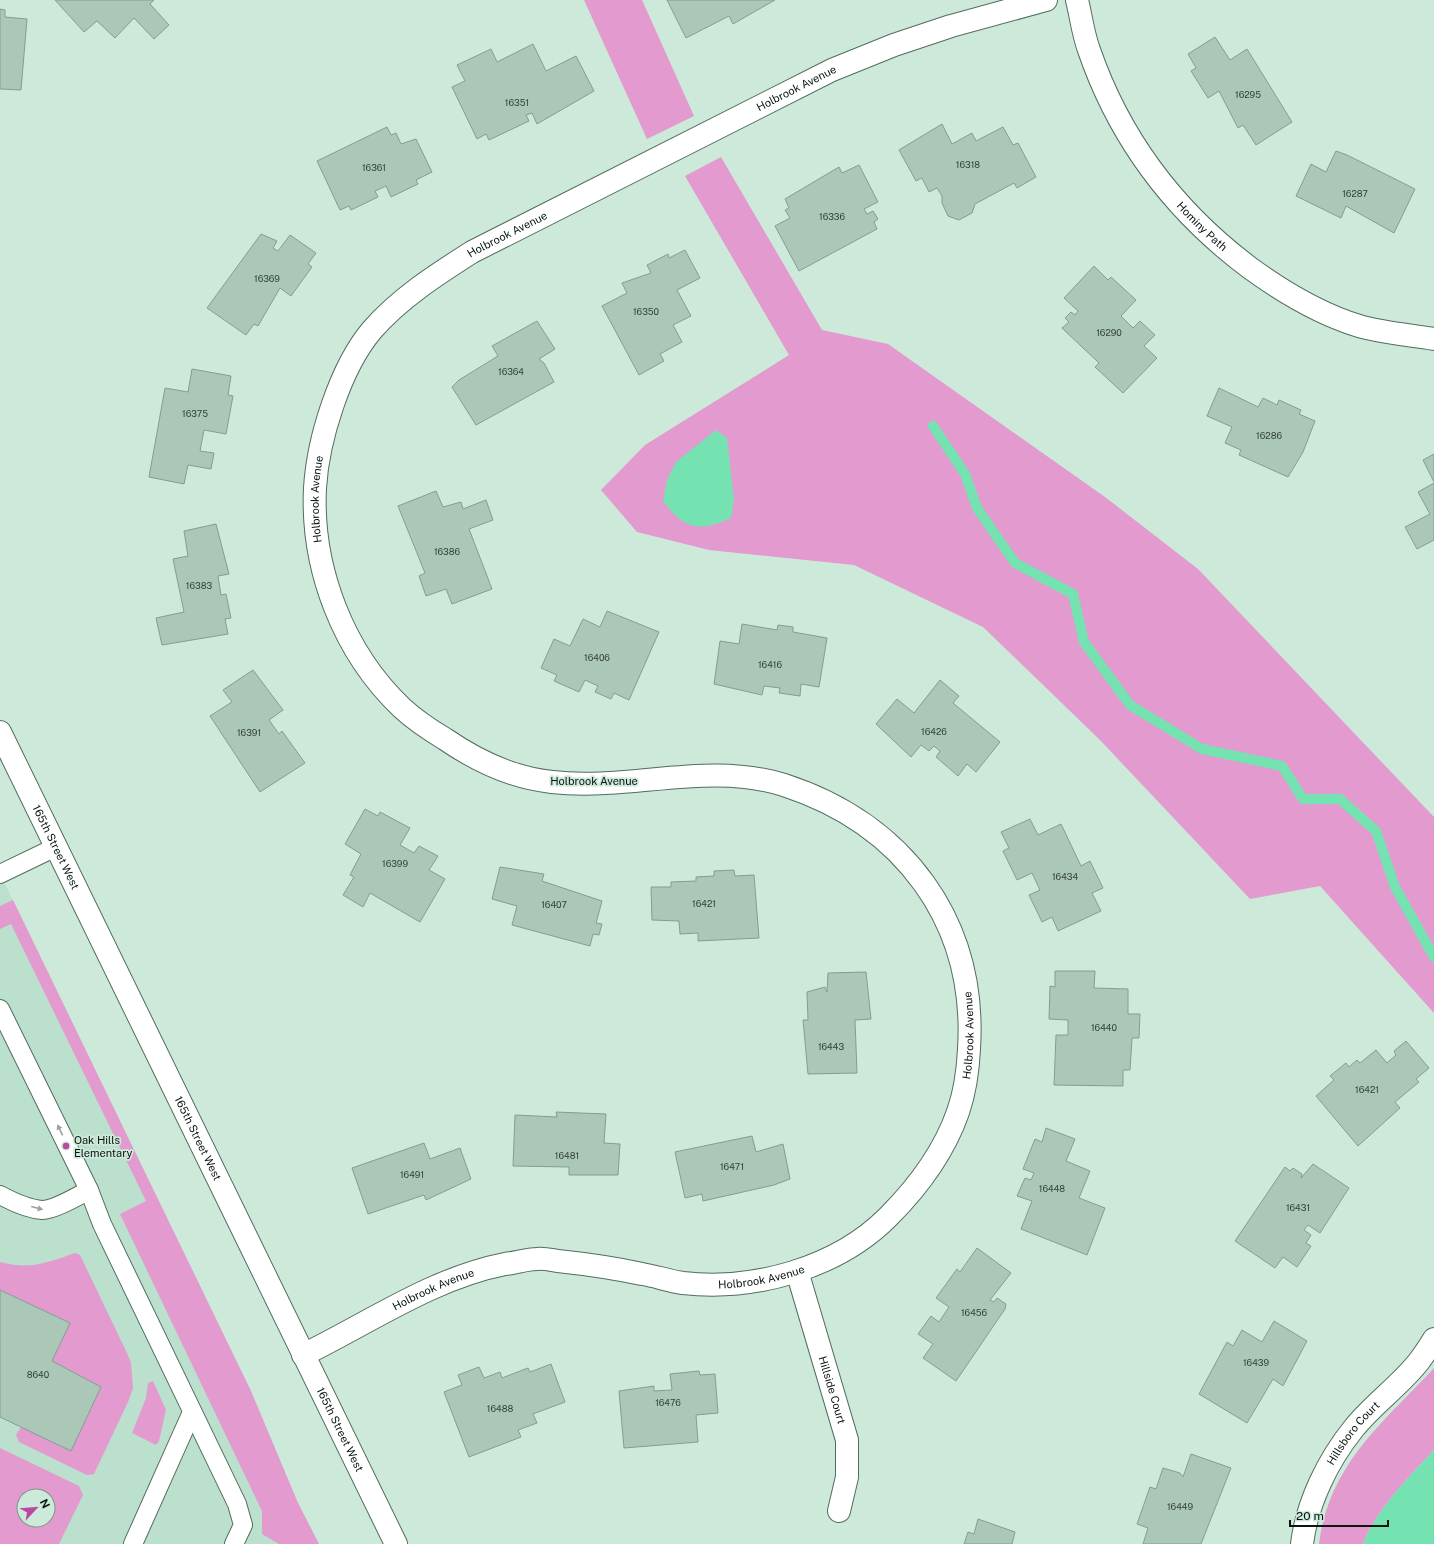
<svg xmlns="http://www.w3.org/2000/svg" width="1434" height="1544" viewBox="0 0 1434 1544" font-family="'Public Sans',sans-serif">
  <rect width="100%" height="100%" fill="#cce9da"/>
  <!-- built -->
  <path fill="#bbe0cd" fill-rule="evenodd" d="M0 874 251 1391 298 1503 319 1544H0ZM24 1496H48V1520H24Z"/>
  <!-- green -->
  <g fill="#e39ace" fill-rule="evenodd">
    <path d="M584 0H642L694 116 647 139Z"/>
    <path d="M721 157 822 330 888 344 1105 497 1198 569 1434 817V1013L1320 886 1250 899 1100 740 983 627 854 565 709 550 637 532 601 490 645 445 789 355 685 176Z"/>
    <path d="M13 900 251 1391 298 1503 319 1544H279L262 1534V1511L120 1214 146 1201 11 924 0 929V906Z"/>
    <path d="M75 1253 80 1255 127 1353 131 1363 133 1388 128 1402 94 1474 87 1475 19 1442 16 1435 21 1427 71 1451 101 1387 52 1361 70 1323 0 1290V1262C31 1270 46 1263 75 1253Z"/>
    <path d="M1434 1368V1450C1409 1477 1376 1510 1363 1544H1319C1329 1464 1383 1423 1434 1368Z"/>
    <path d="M153 1381 166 1410 159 1441 156 1445 132 1433 146 1398 148 1383Z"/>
    <path d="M0 1448 79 1486 83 1495 59 1544H0ZM24 1496H48V1520H24Z"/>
  </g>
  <!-- water -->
  <g fill="#75e2b2">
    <path d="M716 430 727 438 734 500 731 518C698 533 684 529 663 501L667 480 676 462Z"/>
    <path d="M1434 1450V1544H1363C1376 1510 1409 1477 1434 1450Z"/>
  </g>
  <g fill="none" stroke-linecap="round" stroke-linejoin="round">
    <!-- stream -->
    <path stroke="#75e2b2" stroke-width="10" d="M933 426 965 474 977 508 1015 563 1073 594 1084 642 1130 705 1202 749 1282 766 1303 799H1340L1376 831 1395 887 1434 957"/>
  </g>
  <!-- building -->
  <g fill="#abc7b8" stroke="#839e90">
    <path d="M55 0H154L150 4 169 25 154 39 134 18 115 38 97 21 84 32Z"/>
    <path d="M667 0H775L733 24 729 16 686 38Z"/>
    <path d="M0 9 5 10V17L27 19 21 90 0 89Z"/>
    <path d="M1215 37 1230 60 1247 49 1292 122 1256 145 1243 125 1238 128 1219 91 1208 98 1191 71 1196 68 1188 54Z"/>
    <path d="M533 44 546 71 576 56 594 91 537 124 532 113 526 115 529 121 489 140 486 134 477 139 452 87 465 81 457 65 491 49 497 62Z"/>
    <path d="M942 124 952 144 972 133 976 141 1003 127 1013 145 1018 143 1036 177 1017 188 1014 183 975 204 972 213 959 220 948 216 942 203V196L937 188 929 192 922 178 916 181 899 150Z"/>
    <path d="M387 127 391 135 396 133 401 144 416 139 432 172 416 180 418 184 391 197 386 186 375 191 378 197 351 210 349 206 340 210 317 161Z"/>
    <path d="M1336 151 1347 155 1415 189 1394 233 1346 206 1341 218 1296 196 1311 164 1326 172Z"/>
    <path d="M859 165 878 202 864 209 867 214 873 211 878 219 874 222 877 229 799 271 775 226 790 218 785 210 789 208 785 199 839 167 842 173Z"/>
    <path d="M261 234 277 241 273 248 278 251 290 235 316 253 308 264 312 267 291 296 280 288 258 326 254 324 246 335 207 308Z"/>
    <path d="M685 250 700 278 677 290 691 316 673 325 682 342 660 354 664 361 639 375 602 306 627 293 622 283 651 273 647 265 668 254 669 258Z"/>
    <path d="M1094 266 1108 280 1111 277 1136 300 1121 316 1133 328 1140 321 1155 335 1144 346 1157 358 1123 393 1095 367 1099 363 1062 328 1069 322 1065 318 1071 312 1075 315 1078 311 1064 298Z"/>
    <path d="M537 321 555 349 539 359 544 363 554 382 476 425 452 387 459 380 498 356 492 346Z"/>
    <path d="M192 369 231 376 228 395 233 396 226 434 204 430 200 451 214 453 211 469 188 465 184 484 149 477 165 388 188 392Z"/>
    <path d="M1219 388 1258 407 1263 398 1277 405 1279 400 1301 410 1299 414 1315 421 1303 452 1288 477 1239 455 1241 450 1225 443 1232 427 1207 416Z"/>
    <path d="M1434 454V482L1423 460Z"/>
    <path d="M1434 483V540L1417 549 1405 527 1430 514 1418 492Z"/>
    <path d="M436 491 443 507 461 502 463 509 486 500 493 520 469 529 492 589 452 604 446 589 426 596 419 576 425 573 398 506Z"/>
    <path d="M216 524 229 574 218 576 221 595 226 594 231 618 225 619 228 634 162 645 156 618 184 612 173 559 188 556 184 531Z"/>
    <path d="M607 611 659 632 629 700 614 693 611 699 595 692 598 686 585 680 579 692 554 681 557 675 541 668 554 639 570 646 583 619 600 627Z"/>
    <path d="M742 624 777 630 778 625 793 627V632L827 638 819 687 801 684 800 696 779 693 780 688 764 686 762 695 714 684 720 641 739 644Z"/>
    <path d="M253 670 283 710 269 720 279 734 282 731 305 763 260 792 210 716 232 702 223 690Z"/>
    <path d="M940 680 959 696 953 703 1000 742 976 772 967 764 958 776 936 757 940 751 934 746 929 751 921 745 911 757 876 724 897 699 914 713Z"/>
    <path d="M365 809 378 816 380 812 410 828 400 845 414 853 419 846 438 856 429 870 445 879 420 922 370 893 363 907 343 895 354 877 350 875 361 854 345 844Z"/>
    <path d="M1030 819 1038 835 1061 824 1081 866 1090 861 1103 888 1092 893 1101 911 1058 931 1052 917 1042 922 1029 895 1040 890 1032 873 1017 880 1003 851 1009 848 1001 832Z"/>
    <path d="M500 867 544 874 542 881 602 901 596 923 602 924 599 935 593 934 590 946 512 925 517 906 492 899Z"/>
    <path d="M734 870 735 876 754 875 759 938 698 941V933L680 934 679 921 652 920 651 887H671V882L696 881V877L714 876V871Z"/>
    <path d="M1055 971H1095L1094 988 1128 989V1014H1140L1139 1038H1132L1130 1070H1123V1086L1054 1085 1056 1035H1068V1020L1049 1019 1050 986 1055 987Z"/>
    <path d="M866 972 871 1019 855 1020 857 1073 808 1074 803 1020H808L807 992 825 987 827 992 828 973Z"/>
    <path d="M1406 1041 1429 1068 1416 1079 1419 1082 1395 1102 1400 1108 1358 1146 1316 1096 1334 1080 1330 1076 1346 1063 1349 1067 1357 1060 1360 1063 1376 1050 1387 1063 1396 1055 1394 1051Z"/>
    <path d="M556 1112 606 1114 604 1143 620 1144 618 1175H569V1167L513 1166 515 1115 557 1117Z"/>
    <path d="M1046 1128 1075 1139 1066 1161 1090 1171 1079 1198 1105 1208 1087 1255 1021 1229 1032 1201 1017 1196 1025 1178 1031 1180 1034 1173 1023 1169 1035 1139 1042 1142Z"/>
    <path d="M752 1136 756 1152 783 1144 790 1179 774 1185 703 1201 702 1194 685 1198 675 1152Z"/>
    <path d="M424 1143 430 1159 460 1148 471 1179 426 1200 424 1195 368 1214 352 1168Z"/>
    <path d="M1313 1164 1349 1188 1320 1233 1308 1225 1304 1230 1311 1235 1306 1243 1311 1246 1297 1267 1283 1257 1275 1268 1235 1241 1285 1167 1290 1171 1293 1168 1302 1174 1301 1178Z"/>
    <path d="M977 1248 1011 1273 990 1300 994 1302 997 1298 1006 1304 1005 1309 956 1381 923 1358 933 1344 918 1334 931 1316 939 1322 949 1307 936 1298 957 1269 960 1272Z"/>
    <path d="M0 1290 70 1323 52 1361 101 1387 71 1451 0 1417Z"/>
    <path d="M1274 1321 1307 1341 1283 1386 1273 1379 1247 1423 1199 1394 1227 1342 1233 1346 1242 1330 1262 1342Z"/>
    <path d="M551 1364 565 1402 533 1414 537 1423 518 1430 521 1437 469 1457 444 1392 462 1385 458 1375 479 1367 484 1378 500 1372 502 1378 528 1368 530 1372Z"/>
    <path d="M699 1371 700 1375 715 1374 718 1413 696 1415 698 1442 624 1448 619 1391 654 1386V1391L672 1390 670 1374Z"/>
    <path d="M1191 1454 1231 1468 1201 1544H1143L1148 1528 1137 1524 1150 1487 1156 1489 1163 1468 1180 1473 1183 1477Z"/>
    <path d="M978 1519 1015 1532 1012 1544H964L968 1532 974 1534Z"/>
  </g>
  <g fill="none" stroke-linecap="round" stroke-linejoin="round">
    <defs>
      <g id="lane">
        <path d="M0 874 56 847"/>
        <path d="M0 1009 89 1190 102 1224 237 1504 243 1525 234 1544"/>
        <path d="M0 1195C11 1201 29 1209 42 1210 54 1210 78 1196 89 1190"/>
        <path d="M133 1544 192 1412"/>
      </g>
      <g id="street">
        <path id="s1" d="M1077 0C1081 16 1083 34 1089 50 1120 140 1174 211 1250 268 1283 292 1320 314 1359 326 1383 333 1410 335 1434 339"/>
        <path id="s2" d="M797 1271 847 1440V1477L839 1511"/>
        <path id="s3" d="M303 1355C369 1323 433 1278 505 1264 515 1263 527 1259 537 1259 544 1258 551 1260 558 1261 586 1264 614 1268 642 1274 655 1276 669 1281 683 1283 755 1291 837 1268 888 1217 918 1187 944 1152 958 1112 965 1092 968 1070 969 1049 977 922 904 824 784 785 708 761 629 791 552 782 513 778 477 761 445 739 430 730 415 720 402 708 343 652 311 568 315 488 318 439 340 368 372 330 400 298 436 275 472 252L832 70 894 45 951 26 1046 0"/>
        <path id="s4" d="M1302 1544C1307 1503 1328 1460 1354 1428 1374 1403 1401 1385 1420 1360 1425 1353 1430 1346 1434 1339"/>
      </g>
      <g id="secondary">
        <path id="s5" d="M0 732 396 1544"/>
      </g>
    </defs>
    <!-- lane casing -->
    <use href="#lane" stroke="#526c5f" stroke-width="20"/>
    <!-- street casing -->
    <use href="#street" stroke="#526c5f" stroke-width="24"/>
    <!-- secondary casing -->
    <use href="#secondary" stroke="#526c5f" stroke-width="24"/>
    <!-- lane -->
    <use href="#lane" stroke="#fff" stroke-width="18"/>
    <!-- street -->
    <use href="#street" stroke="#fff" stroke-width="22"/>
    <!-- secondary -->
    <use href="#secondary" stroke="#fff" stroke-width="22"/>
  </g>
  <!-- one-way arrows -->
  <defs><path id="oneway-solid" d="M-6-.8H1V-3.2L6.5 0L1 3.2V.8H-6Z"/></defs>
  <g fill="#9da19f">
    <use href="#oneway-solid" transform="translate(60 1130) rotate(-116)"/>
    <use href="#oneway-solid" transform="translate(37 1208) rotate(15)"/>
  </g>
  <!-- markers -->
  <circle fill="#bc48a1" stroke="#cce9da" stroke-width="1.5" cx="66" cy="1146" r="4"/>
  <g text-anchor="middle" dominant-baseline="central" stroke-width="3.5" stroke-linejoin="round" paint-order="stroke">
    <!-- number labels -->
    <g font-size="9" fill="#32423a">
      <text x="1248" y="94">16295</text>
      <text x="517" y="102">16351</text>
      <text x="968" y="164">16318</text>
      <text x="374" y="167">16361</text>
      <text x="1355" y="193">16287</text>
      <text x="832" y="216">16336</text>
      <text x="267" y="278">16369</text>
      <text x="646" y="311">16350</text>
      <text x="1109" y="332">16290</text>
      <text x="511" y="371">16364</text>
      <text x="195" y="413">16375</text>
      <text x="1269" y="435">16286</text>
      <text x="447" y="551">16386</text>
      <text x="199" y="585">16383</text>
      <text x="597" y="657">16406</text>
      <text x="770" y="664">16416</text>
      <text x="934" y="731">16426</text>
      <text x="249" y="732">16391</text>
      <text x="395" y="863">16399</text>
      <text x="1065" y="876">16434</text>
      <text x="704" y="903">16421</text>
      <text x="554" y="904">16407</text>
      <text x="1104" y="1027">16440</text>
      <text x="831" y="1046">16443</text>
      <text x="1367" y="1089">16421</text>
      <text x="567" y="1155">16481</text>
      <text x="732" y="1166">16471</text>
      <text x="412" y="1174">16491</text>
      <text x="1052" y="1188">16448</text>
      <text x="1298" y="1207">16431</text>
      <text x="974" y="1312">16456</text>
      <text x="1256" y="1362">16439</text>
      <text x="38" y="1374">8640</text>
      <text x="668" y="1402">16476</text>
      <text x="500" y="1408">16488</text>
      <text x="1180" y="1506">16449</text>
    </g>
    <!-- street labels -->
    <g font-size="11" fill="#0a1510" stroke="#cce9da">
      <text stroke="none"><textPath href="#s3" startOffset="2473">Holbrook Avenue</textPath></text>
      <text stroke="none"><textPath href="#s1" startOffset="263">Hominy Path</textPath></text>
      <text stroke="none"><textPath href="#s3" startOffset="2149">Holbrook Avenue</textPath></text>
      <text stroke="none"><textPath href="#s3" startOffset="1801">Holbrook Avenue</textPath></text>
      <text x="594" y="781">Holbrook Avenue</text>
      <text stroke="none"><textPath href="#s5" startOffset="128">165th Street West</textPath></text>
      <text stroke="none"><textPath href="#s3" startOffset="830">Holbrook Avenue</textPath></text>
      <text stroke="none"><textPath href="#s5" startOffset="452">165th Street West</textPath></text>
      <text stroke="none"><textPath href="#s3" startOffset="482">Holbrook Avenue</textPath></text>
      <text stroke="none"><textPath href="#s3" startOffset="146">Holbrook Avenue</textPath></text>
      <text stroke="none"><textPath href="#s2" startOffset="124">Hillside Court</textPath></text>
      <text stroke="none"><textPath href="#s5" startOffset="776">165th Street West</textPath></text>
      <text stroke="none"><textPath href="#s4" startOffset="124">Hillsboro Court</textPath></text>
    </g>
    <!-- poi labels -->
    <g font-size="11" fill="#0a1510" stroke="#cce9da" text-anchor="start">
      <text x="74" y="1140">Oak Hills<tspan x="74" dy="13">Elementary</tspan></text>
    </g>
  </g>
  <!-- north arrow -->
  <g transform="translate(36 1508) rotate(64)"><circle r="19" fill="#cce9da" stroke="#7e9489"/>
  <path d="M0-3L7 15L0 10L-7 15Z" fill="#bc48a1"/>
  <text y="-6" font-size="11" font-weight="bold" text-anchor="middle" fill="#0a1510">N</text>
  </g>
  <!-- scale -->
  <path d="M1290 1520v6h98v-6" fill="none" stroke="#0a1510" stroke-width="2"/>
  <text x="1296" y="1520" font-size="12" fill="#0a1510" stroke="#cce9da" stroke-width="3" paint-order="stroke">20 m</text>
</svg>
